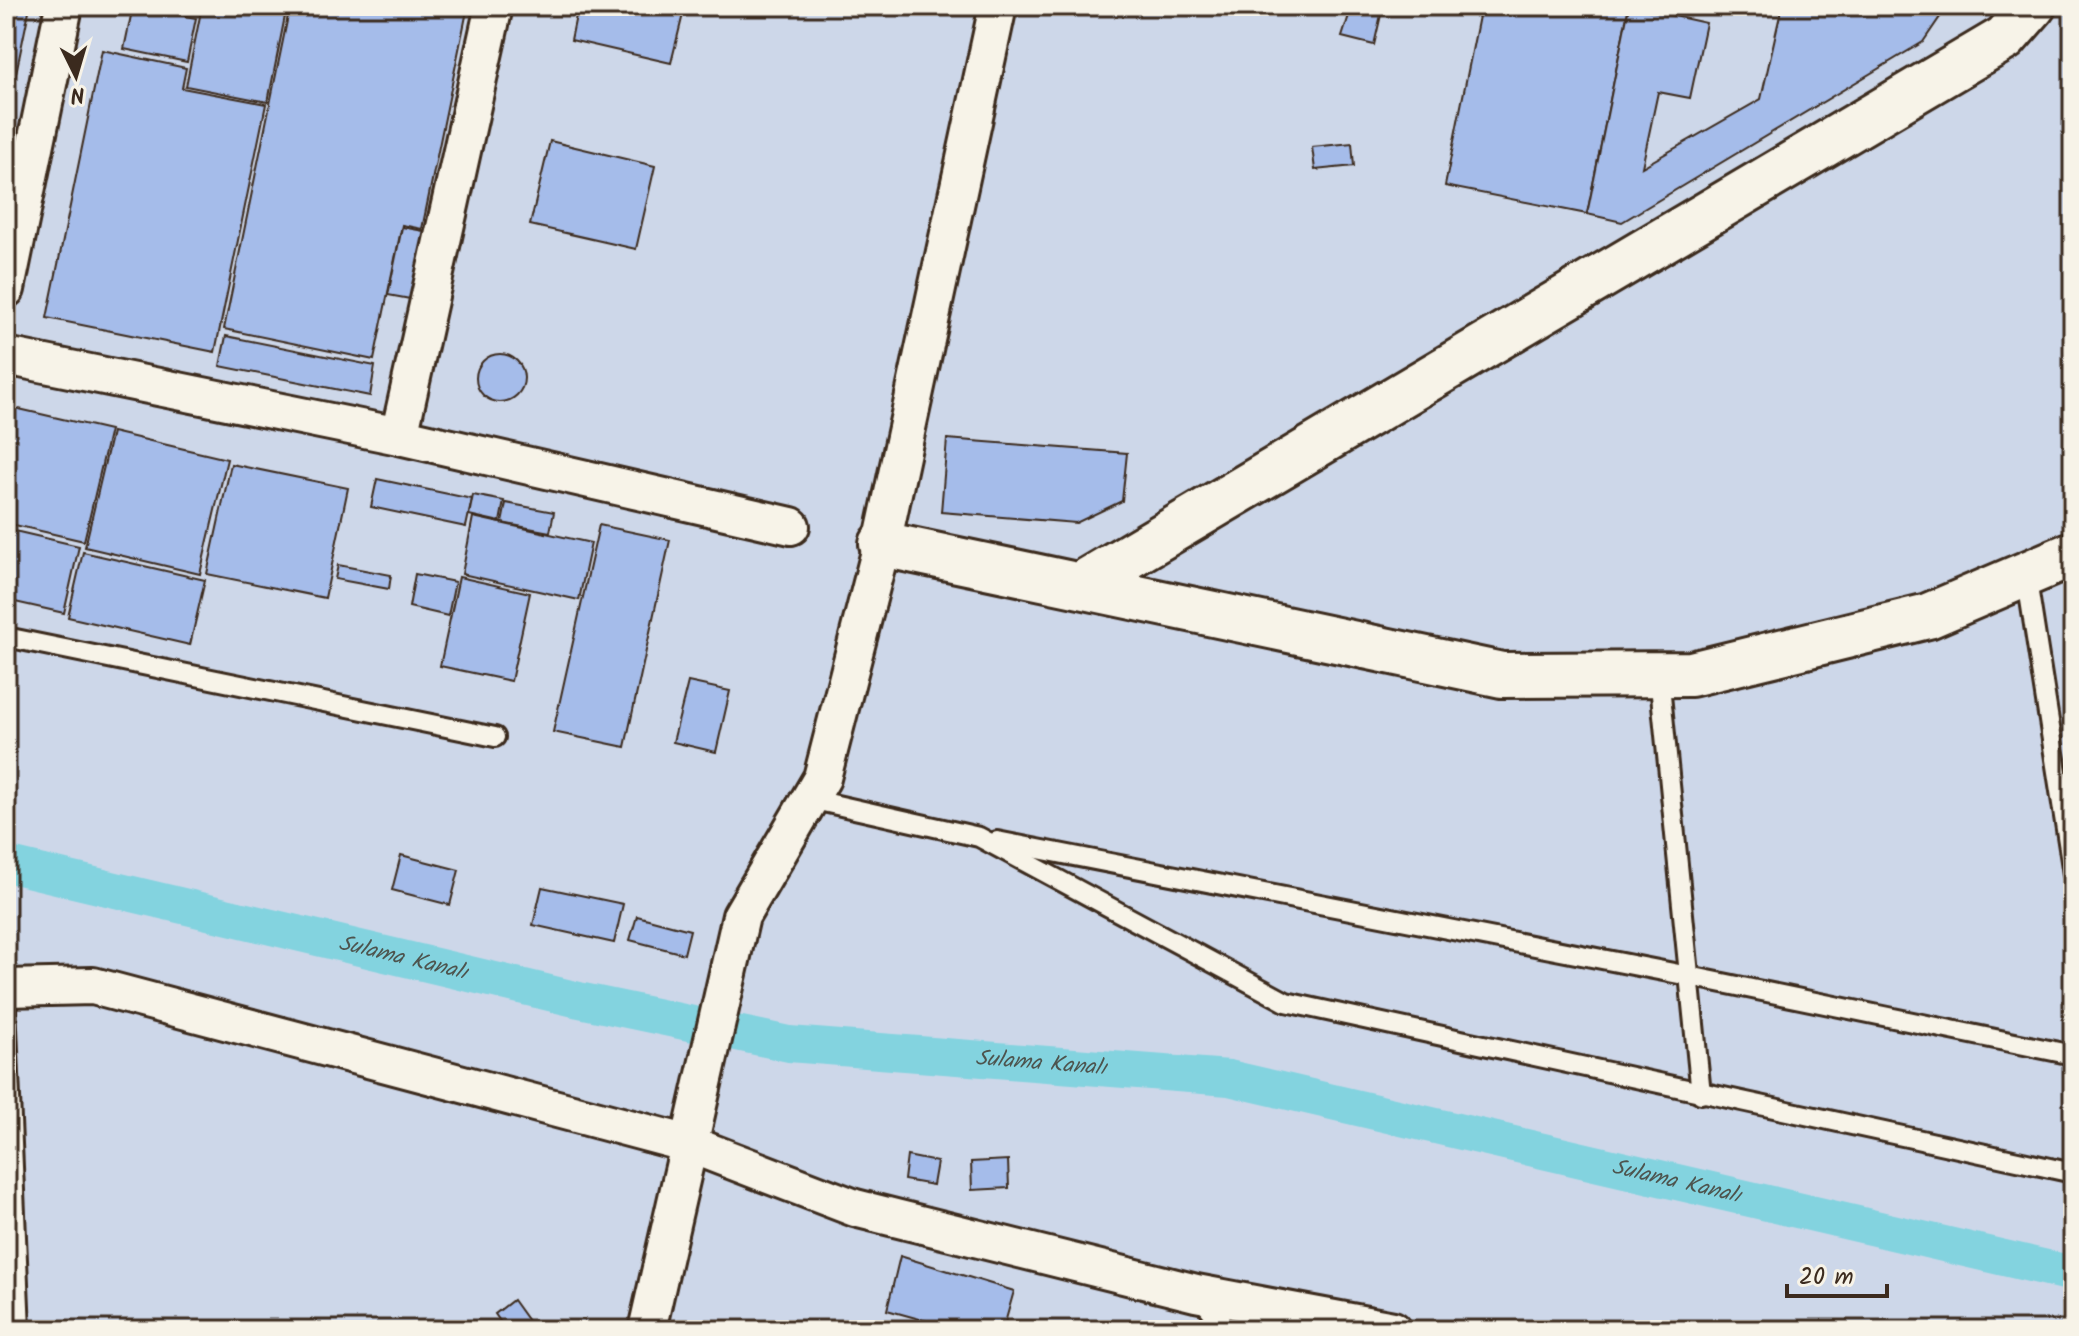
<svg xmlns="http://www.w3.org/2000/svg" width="2079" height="1336" viewBox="0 0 2079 1336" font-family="Kalam,sans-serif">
  <rect width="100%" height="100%" fill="#dee2e9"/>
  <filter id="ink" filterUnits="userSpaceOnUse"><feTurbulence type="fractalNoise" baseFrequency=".0125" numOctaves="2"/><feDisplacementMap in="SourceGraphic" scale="16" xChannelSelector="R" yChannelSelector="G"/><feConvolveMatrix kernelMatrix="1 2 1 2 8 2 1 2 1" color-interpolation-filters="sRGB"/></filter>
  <g filter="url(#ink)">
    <!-- built -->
    <rect fill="#cdd7e9" x="6" y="6" width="2067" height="1324"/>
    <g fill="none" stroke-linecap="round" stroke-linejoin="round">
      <!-- canal -->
      <path stroke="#83d3df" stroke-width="36" id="s1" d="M6 864 579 1000 789 1044 1229 1078 2073 1274"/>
    </g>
    <!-- building -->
    <g fill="#a5bcea" stroke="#3b2a1e" stroke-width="2">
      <path d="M6 6H30L6 121Z"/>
      <path d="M133 6 196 18 187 62 124 49Z"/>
      <path d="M202 6H287L268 102 186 86Z"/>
      <path d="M290 6H468L422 229 402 225 374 360 224 329Z"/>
      <path d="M578 6H685L671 63 571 40Z"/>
      <path d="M1352 6H1383L1374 45 1342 37Z"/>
      <path d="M1481 6H1629L1587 214 1445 186Z"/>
      <path d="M1629 6 1706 23 1690 98 1658 92 1642 167 1761 99 1782 6H1944L1942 14 1923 42 1622 222 1587 214Z"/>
      <path d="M102 50 186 68 182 88 266 104 215 352 47 318Z"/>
      <path d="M550 141 655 166 636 249 530 225Z"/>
      <path d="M1352 143 1354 166 1315 170 1312 147Z"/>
      <path d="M402 227 429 232 416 300 388 295Z"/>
      <path d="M226 336 375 366 370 396 220 366Z"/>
      <circle cx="500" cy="378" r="24"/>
      <path d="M6 406 110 430 84 541 6 523Z"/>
      <path d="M112 432 227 459 200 574 85 547Z"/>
      <path d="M947 439 1127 453 1122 501 1076 523 941 512Z"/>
      <path d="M231 464 348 488 325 598 207 574Z"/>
      <path d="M377 479 472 499 466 527 371 507Z"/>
      <path d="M473 495 504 501 500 522 469 515Z"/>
      <path d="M506 503 554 512 550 532 502 523Z"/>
      <path d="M473 517 591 543 579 600 462 574Z"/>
      <path d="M599 525 670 540 625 747 553 732Z"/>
      <path d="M6 529 79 546 64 613 6 600Z"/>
      <path d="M83 552 205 580 190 645 68 617Z"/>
      <path d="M338 565 391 575 389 589 335 579Z"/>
      <path d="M415 574 455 582 448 616 409 607Z"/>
      <path d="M459 577 530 593 511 681 440 666Z"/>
      <path d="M688 682 730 691 716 752 673 742Z"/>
      <path d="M401 855 459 870 450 905 392 890Z"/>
      <path d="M542 887 623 904 614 943 533 925Z"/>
      <path d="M637 916 690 930 684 954 630 940Z"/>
      <path d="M907 1156 937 1162 933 1185 904 1180Z"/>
      <path d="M1008 1160 1009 1188 972 1190 971 1162Z"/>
      <path d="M900 1256 1014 1291 1003 1330H959L887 1310Z"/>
      <path d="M513 1300 528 1321 514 1330H506L495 1314Z"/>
    </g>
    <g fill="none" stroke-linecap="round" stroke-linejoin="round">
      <defs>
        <g id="lane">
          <path d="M2026 574 2073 874"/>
          <path d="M6 637 495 737"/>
          <path d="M1659 675 1701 1094"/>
          <path d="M810 799 979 837 1286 1002 2073 1173"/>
          <path d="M997 841 1689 976 2073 1055"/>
          <path d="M6 1004 20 1330"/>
          <path d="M1201 1298 1227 1330"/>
        </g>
        <g id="street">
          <path d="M6 289 64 6"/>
          <path d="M6 356 399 436 791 526"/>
          <path d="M399 436 494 6"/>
          <path d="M6 988 93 986 689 1144 855 1208 1196 1293 1393 1330"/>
          <path d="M647 1330 741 916 822 778 882 544 998 6"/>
        </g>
        <g id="secondary">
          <path d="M882 544 1502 675 1691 674 1928 616 2073 554"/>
          <path d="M1080 585 2005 38 2033 6"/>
        </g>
      </defs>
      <!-- lane casing -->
      <use href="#lane" stroke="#3b2a1e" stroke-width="24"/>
      <!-- street casing -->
      <use href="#street" stroke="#3b2a1e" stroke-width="42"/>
      <!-- secondary casing -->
      <use href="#secondary" stroke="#3b2a1e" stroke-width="50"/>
      <!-- lane -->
      <use href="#lane" stroke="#f7f3e8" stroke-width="18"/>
      <!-- street -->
      <use href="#street" stroke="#f7f3e8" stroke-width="36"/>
      <!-- secondary -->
      <use href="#secondary" stroke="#f7f3e8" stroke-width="44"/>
    </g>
  </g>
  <g text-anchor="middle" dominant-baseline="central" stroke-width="8" stroke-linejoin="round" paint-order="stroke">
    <!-- water labels -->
    <g font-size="22" font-style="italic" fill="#4d544e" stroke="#f7f3e8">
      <text stroke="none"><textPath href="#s1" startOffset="408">Sulama Kanalı</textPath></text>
      <text stroke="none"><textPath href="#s1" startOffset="1056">Sulama Kanalı</textPath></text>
      <text stroke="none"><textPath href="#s1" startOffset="1704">Sulama Kanalı</textPath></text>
    </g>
  </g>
  <!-- margin -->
  <rect width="2079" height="1336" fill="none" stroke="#f7f3e8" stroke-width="32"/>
  <rect x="16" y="16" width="2047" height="1304" fill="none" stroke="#3b2a1e" stroke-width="3" filter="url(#ink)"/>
  <!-- north arrow -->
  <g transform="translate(76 76) rotate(175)" stroke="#f7f3e8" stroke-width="6" paint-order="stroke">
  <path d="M0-6L14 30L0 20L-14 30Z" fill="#3b2a1e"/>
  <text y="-12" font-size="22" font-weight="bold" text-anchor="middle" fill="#3b2a1e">N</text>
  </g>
  <!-- scale -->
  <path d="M1787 1284v12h100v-12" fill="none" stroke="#3b2a1e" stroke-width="4"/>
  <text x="1799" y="1284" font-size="24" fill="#3b2a1e" stroke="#f7f3e8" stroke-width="6" paint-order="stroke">20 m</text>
</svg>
